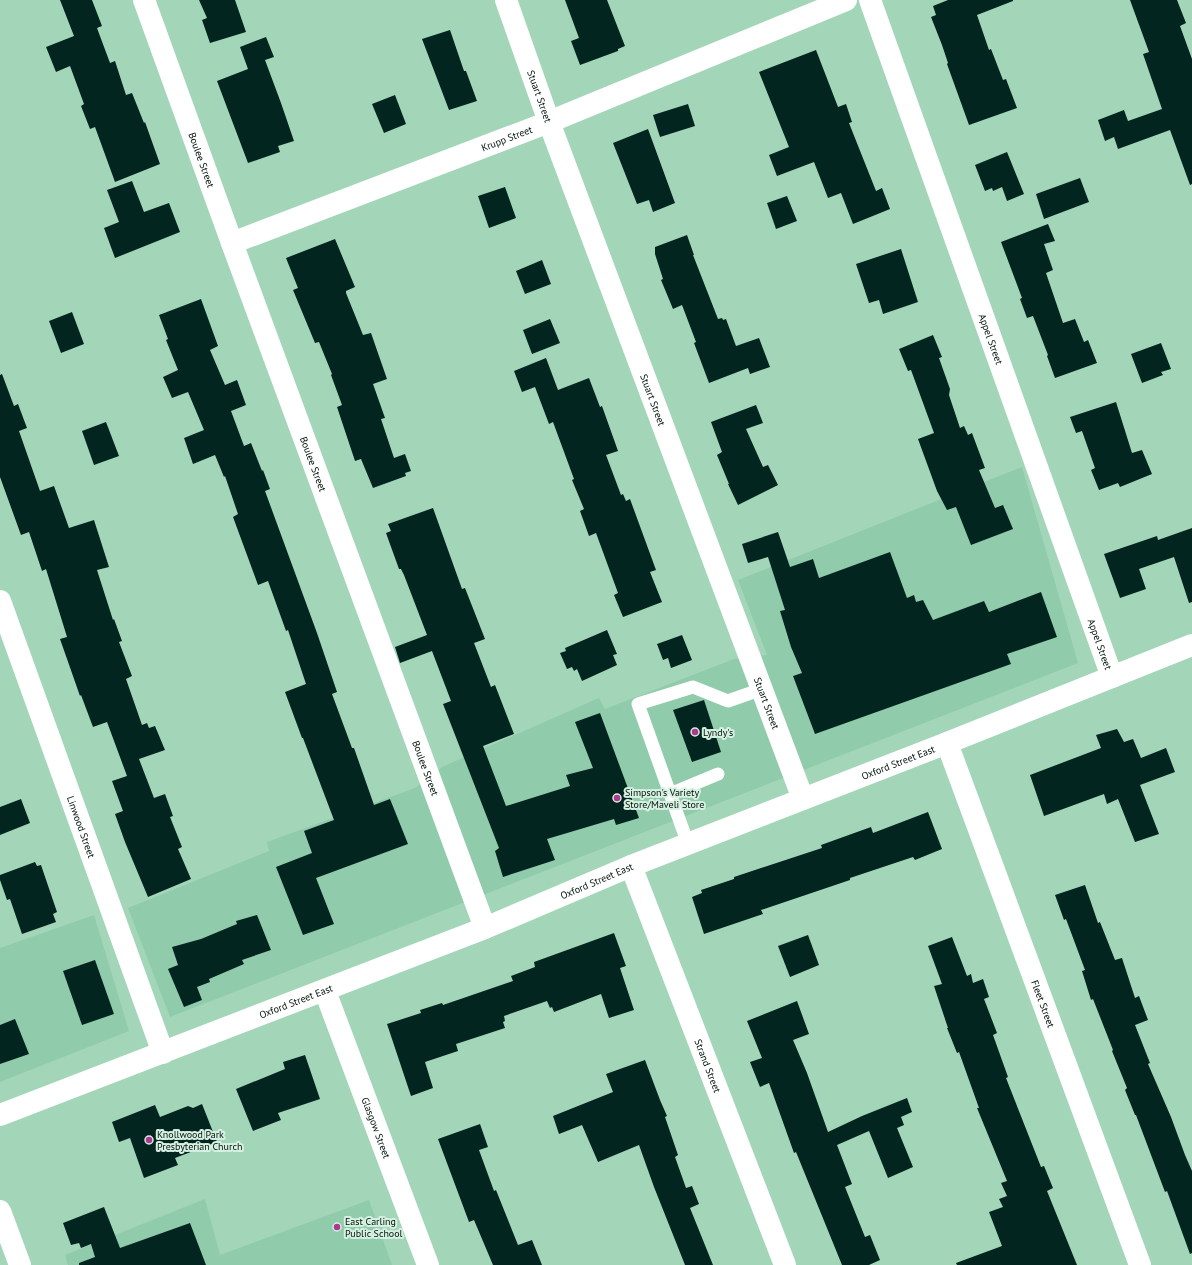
<svg xmlns="http://www.w3.org/2000/svg" width="1192" height="1265" viewBox="0 0 1192 1265" font-family="'PT Sans',sans-serif">
  <rect width="100%" height="100%" fill="#a3d6b9"/>
  <!-- built -->
  <g fill="#90cbab">
    <path d="M1022 467 1078 663 170 1017 128 908 269 851 267 842 415 788 442 767 599 698 605 709 734 659 767 655 738 580Z"/>
    <path d="M94 915 129 1031 0 1082V948Z"/>
    <path d="M205 1199 220 1255 369 1200 392 1265H68L65 1255Z"/>
  </g>
  <!-- building -->
  <g fill="#03251f">
    <path d="M60 0H92L102 26 97 28 110 63 115 61 126 95 132 93 144 123 145 122 160 164 115 182 95 127 90 129 81 106 84 104 70 66 56 72 46 47 74 36Z"/>
    <path d="M199 0H235L246 32 210 43 202 20 207 18Z"/>
    <path d="M565 0H607L625 46 618 49V51L580 65 571 41 579 38Z"/>
    <path d="M948 0H1013V1L977 15 989 50 991 49 1003 80 1006 79 1017 108 969 125 947 64 948 63 942 45 931 17 936 15 933 6Z"/>
    <path d="M1130 0H1177L1186 23 1180 26 1192 59V184L1190 185 1170 130 1118 149 1114 137 1105 141 1098 120 1124 110 1128 121 1162 109 1143 54 1149 52Z"/>
    <path d="M450 30 464 71H466L477 101 449 110 422 39Z"/>
    <path d="M266 37 274 57 265 60 281 103 294 141 278 146 280 152 248 163 217 81 248 69 240 47Z"/>
    <path d="M816 50 838 107 846 104 852 122 849 123 876 191 882 188 890 209 853 224 841 193 828 198 814 162 777 176 769 155 789 147 759 72Z"/>
    <path d="M395 95 406 124 384 133 372 104Z"/>
    <path d="M688 104 695 126 660 137 653 115Z"/>
    <path d="M648 129 675 203 653 212 649 200 637 204 613 143Z"/>
    <path d="M1007 152 1024 194 1007 201 1002 187 993 191 992 188 985 191 975 165Z"/>
    <path d="M1080 178 1089 202 1044 219 1036 194Z"/>
    <path d="M132 181 144 212 169 203 180 232 115 258 104 228 119 222 107 190Z"/>
    <path d="M505 187 516 218 489 228 478 196Z"/>
    <path d="M787 196 797 221 776 229 767 203Z"/>
    <path d="M1048 224 1055 241 1044 244 1053 270 1046 273 1063 323 1075 319 1084 342 1088 340 1097 363 1055 378 1047 356 1048 355 1033 316 1027 318 1020 299 1022 298 1001 242Z"/>
    <path d="M687 235 694 255H693L718 319 722 318 723 320 726 319 736 346 759 338 770 367 750 374 748 368 709 383 694 343 696 342 682 305 673 309 661 280 663 279 655 254V247Z"/>
    <path d="M335 239 355 287 346 291V293L363 335 371 333 387 379 373 384 385 418 381 419 394 458 405 454 411 471 405 473 406 476 373 488 361 459 355 461 337 407 342 405 331 375 332 374 319 342 315 343 293 290 298 288 286 258Z"/>
    <path d="M901 249 918 302 883 314 879 300 869 303 856 264Z"/>
    <path d="M542 260 551 284 525 294 516 271Z"/>
    <path d="M201 299 218 346 210 350 225 385 237 380 246 405 231 411 244 446 251 443 262 471 263 470 270 489 265 491 317 633 337 692 332 694 352 748H354L374 805 390 799 408 844 316 878 334 924 303 935 276 867 312 853 304 831 334 820 303 738H302L285 692 306 684 288 630 286 631 268 581 258 585 233 517 238 514 225 476 224 477 215 455 193 464 184 438 204 430 188 392 172 398 163 377 178 370 166 340 168 339 159 315Z"/>
    <path d="M72 312 84 344 61 353 49 321Z"/>
    <path d="M550 319 560 343 532 354 523 330Z"/>
    <path d="M933 335 942 357 939 358 950 389 949 395 960 428 964 426 968 435 972 433 985 468 979 470 995 508 1003 505 1013 529 971 545 956 507 947 510 937 491 918 439 934 433 911 370 908 371 899 349Z"/>
    <path d="M1161 343 1171 369 1161 372 1163 375 1142 383 1131 354Z"/>
    <path d="M546 358 558 390 589 378 600 407 602 406 618 451 606 455 621 495 623 494 626 501 630 499 656 570 650 572 662 602 623 617 614 595 618 593 596 533 589 536 580 511 584 509 572 480 574 479 553 422 549 424 535 387 522 392 514 371Z"/>
    <path d="M2 374 14 406 18 404 27 428 19 431 40 491 54 486 69 528 94 520 109 567 97 570 113 620 114 619 122 641 119 642 132 676 126 679 142 725 147 723 149 728 155 726 165 750 139 759 154 798 165 794 173 816 170 817 182 847 178 849 191 879 148 897 125 842 115 814 123 811 112 781 127 776 107 722 93 727 81 695 80 696 60 639 67 637 46 569 42 571 29 532 21 535 0 477V375Z"/>
    <path d="M1116 402 1132 453 1142 450 1152 474 1120 487 1118 483 1099 490 1091 470 1095 468 1082 431 1076 433 1070 417Z"/>
    <path d="M756 405 763 423 746 429 763 467 768 465 778 485 738 505 728 484H729L717 455 722 452 711 422Z"/>
    <path d="M106 422 119 456 94 465 82 431Z"/>
    <path d="M433 508 462 589 465 588 485 639 474 643 491 687 495 685 514 734 483 746 506 806 570 786 566 775 593 768 575 722 600 713 639 818 616 825 614 819 547 839 555 860 503 877 495 851 499 848 443 704 451 701 432 651 400 663 395 647 427 635 404 575 401 569H399L386 533 391 531 388 524Z"/>
    <path d="M1192 528V602L1189 603 1174 557 1139 569 1146 589 1120 598 1104 554 1157 536 1158 540Z"/>
    <path d="M778 532 790 567 813 559 819 578 890 552 907 598 914 595 916 602 923 600 933 620 984 601 989 612 1041 592 1057 637 1007 654 1011 664 815 734 793 676 802 673 791 647 780 611 785 610 768 557 748 563 742 544Z"/>
    <path d="M607 630 617 654 613 655 617 665 582 681 577 669 574 671 572 667 567 669 560 653 566 651 565 648Z"/>
    <path d="M682 635 692 660 671 668 668 658 663 660 657 644Z"/>
    <path d="M704 700 721 752 692 762 673 710Z"/>
    <path d="M1117 729 1124 742 1133 739 1141 758 1166 748 1175 772 1140 785 1159 834 1135 842 1118 799 1107 804 1104 794 1044 816 1030 775 1101 748 1096 735Z"/>
    <path d="M21 799 30 823 0 835V807Z"/>
    <path d="M928 812 942 849 915 860 913 857 850 878V880L761 910 763 914 704 934 692 897 702 893 701 890 734 879V877L822 848 821 845 871 827 873 833Z"/>
    <path d="M35 862 37 866 41 865 57 912 53 914 56 922 22 934 10 899 7 900 0 880V875Z"/>
    <path d="M1085 885 1098 923 1100 922 1115 960 1122 958 1135 998 1139 996 1148 1020 1135 1025 1150 1063 1148 1064 1171 1117 1185 1155 1192 1171V1253L1190 1254 1167 1191 1165 1192 1136 1115H1135L1125 1090 1127 1088 1112 1051 1113 1050 1093 999 1091 1000 1082 971 1085 970 1066 919 1064 920 1055 895Z"/>
    <path d="M257 915 271 950 242 960 244 964 209 979 210 982 197 987 202 1000 184 1007 168 969 178 965 172 947 201 939 237 924 236 921Z"/>
    <path d="M614 933 626 966 620 968 634 1010 609 1018 601 994 554 1012 552 1007 550 1008 547 1001 504 1016 505 1021 503 1022 505 1028 456 1044 458 1051 425 1062 433 1088 411 1096 387 1024 421 1013 420 1010 442 1003 443 1005 513 981 511 976 535 967 534 962Z"/>
    <path d="M808 935 819 965 790 977 778 946Z"/>
    <path d="M952 937 967 976 971 974 973 983 983 979 989 997 984 999 997 1033 993 1035 1008 1077 1006 1078 1041 1167 1044 1166 1053 1188 1047 1191 1077 1265H957L956 1263 1002 1246 989 1212 1003 1207 999 1199 1007 1196 1001 1183 1007 1181 977 1108H979L959 1052 957 1053 947 1028H948L934 986 942 984 928 946Z"/>
    <path d="M95 960 114 1014 82 1025 63 971Z"/>
    <path d="M797 1001 809 1034 793 1040 807 1073 828 1132 862 1116 907 1098 912 1112 901 1117 904 1125 897 1128 913 1167 888 1178 869 1131 837 1145 852 1184 845 1187 865 1237 870 1235 880 1260 869 1265H842L796 1152 794 1153 769 1083 760 1087 750 1062 762 1058 747 1021Z"/>
    <path d="M15 1019 29 1054 0 1064V1025Z"/>
    <path d="M305 1055 320 1099 278 1113 281 1120 253 1131 236 1089 285 1069 283 1062Z"/>
    <path d="M645 1060 660 1100 667 1116 665 1117 678 1155 675 1157 686 1188 692 1186 699 1204 690 1208 713 1265H685L654 1187 639 1145 598 1162 582 1125 559 1134 553 1116 613 1092 606 1074Z"/>
    <path d="M202 1104 217 1142 175 1158 178 1165 144 1178 130 1138 119 1142 112 1122 155 1105 160 1117 188 1106 193 1108Z"/>
    <path d="M480 1124 488 1147 479 1150 494 1191 496 1190 518 1245 532 1240 542 1265H493L474 1220 469 1222 438 1139Z"/>
    <path d="M104 1207 120 1248 190 1223 206 1265H79V1263L95 1257 91 1244 81 1248 79 1243 71 1245 63 1223Z"/>
  </g>
  <g fill="none" stroke-linecap="round" stroke-linejoin="round">
    <!-- service -->
    <g stroke="#fff" stroke-width="13">
      <path d="M670 794 718 774"/>
      <path d="M688 844 638 704 693 687 728 701 762 689"/>
    </g>
    <!-- minor -->
    <g stroke="#fff" stroke-width="22">
      <path id="s1" d="M144 0 232 243 485 928"/>
      <path id="s2" d="M506 0 549 122 803 799"/>
      <path id="s3" d="M870 0 1112 677"/>
      <path id="s4" d="M232 243 549 122 846 0"/>
      <path id="s5" d="M0 601 163 1053"/>
      <path id="s6" d="M947 743 1140 1265"/>
      <path id="s7" d="M631 866 785 1265"/>
      <path id="s8" d="M325 991 428 1265"/>
    </g>
    <!-- tertiary -->
    <path stroke="#fff" stroke-width="22" d="M0 1211 20 1265"/>
    <!-- secondary -->
    <path stroke="#fff" stroke-width="22" id="s9" d="M0 1115 485 928 631 866 947 743 1192 645"/>
  </g>
  <!-- markers -->
  <g fill="#ae388f" stroke="#d6f0e1" stroke-width="1.5">
    <circle cx="695" cy="732" r="4"/>
    <circle cx="617" cy="798" r="4"/>
    <circle cx="149" cy="1140" r="4"/>
    <circle cx="337" cy="1227" r="4"/>
  </g>
  <g text-anchor="middle" dominant-baseline="central" stroke-width="4" stroke-linejoin="round" paint-order="stroke">
    <!-- street labels -->
    <g font-size="10" fill="#011209" stroke="#d6f0e1">
      <text stroke="none"><textPath href="#s2" startOffset="102">Stuart Street</textPath></text>
      <text stroke="none"><textPath href="#s4" startOffset="294">Krupp Street</textPath></text>
      <text stroke="none"><textPath href="#s1" startOffset="170">Boulee Street</textPath></text>
      <text stroke="none"><textPath href="#s3" startOffset="360">Appel Street</textPath></text>
      <text stroke="none"><textPath href="#s2" startOffset="426">Stuart Street</textPath></text>
      <text stroke="none"><textPath href="#s1" startOffset="494">Boulee Street</textPath></text>
      <text stroke="none"><textPath href="#s3" startOffset="684">Appel Street</textPath></text>
      <text stroke="none"><textPath href="#s2" startOffset="750">Stuart Street</textPath></text>
      <text stroke="none"><textPath href="#s9" startOffset="965">Oxford Street East</textPath></text>
      <text stroke="none"><textPath href="#s1" startOffset="818">Boulee Street</textPath></text>
      <text stroke="none"><textPath href="#s5" startOffset="240">Linwood Street</textPath></text>
      <text stroke="none"><textPath href="#s9" startOffset="641">Oxford Street East</textPath></text>
      <text stroke="none"><textPath href="#s9" startOffset="317">Oxford Street East</textPath></text>
      <text stroke="none"><textPath href="#s6" startOffset="278">Fleet Street</textPath></text>
      <text stroke="none"><textPath href="#s7" startOffset="214">Strand Street</textPath></text>
      <text stroke="none"><textPath href="#s8" startOffset="146">Glasgow Street</textPath></text>
    </g>
    <!-- poi labels -->
    <g font-size="10" fill="#011209" stroke="#d6f0e1" text-anchor="start">
      <text x="703" y="732">Lyndy's</text>
      <text x="625" y="792">Simpson's Variety<tspan x="625" dy="12">Store/Maveli Store</tspan></text>
      <text x="157" y="1134">Knollwood Park<tspan x="157" dy="12">Presbyterian Church</tspan></text>
      <text x="345" y="1221">East Carling<tspan x="345" dy="12">Public School</tspan></text>
    </g>
  </g>
</svg>
